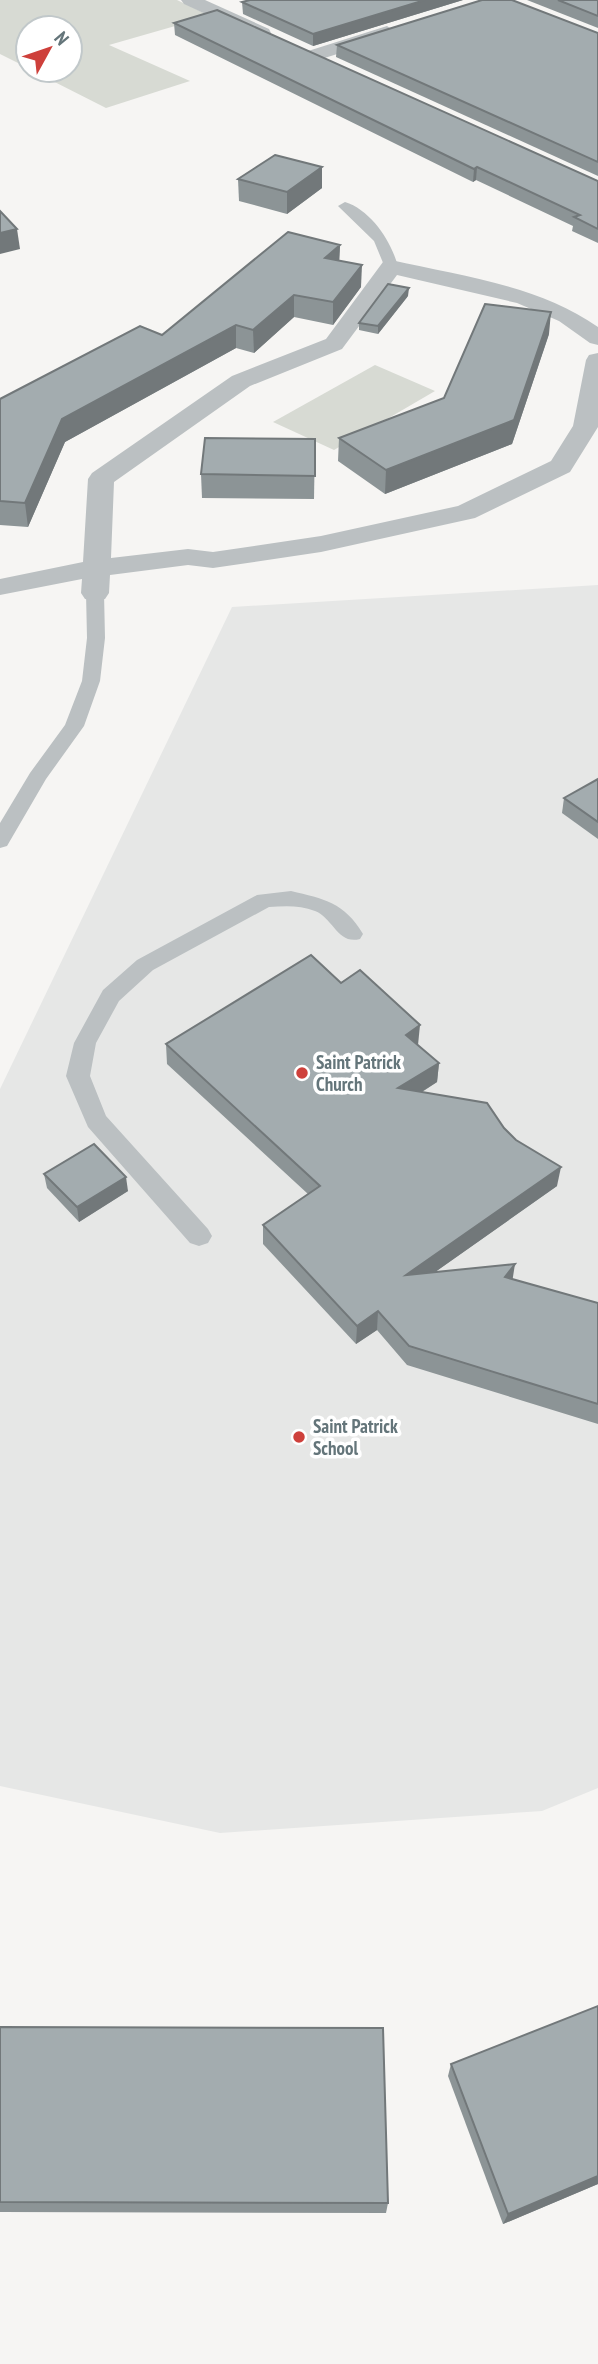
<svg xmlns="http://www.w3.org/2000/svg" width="598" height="2364" viewBox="0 0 598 2364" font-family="'PT Sans Narrow',sans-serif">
  <rect width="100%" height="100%" fill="#f6f5f3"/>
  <!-- built -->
  <path fill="#e6e7e6" d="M598 585V1788L542 1811 220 1833 0 1786V1089L232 607Z"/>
  <!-- green -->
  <g fill="#d7dad3">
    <path d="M0 0H177L210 16 109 45 190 81 106 108 31 70H70V28H28V68L0 54Z"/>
    <path d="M375 365 435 391 334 450 273 422Z"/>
  </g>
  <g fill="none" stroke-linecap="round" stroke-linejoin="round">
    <!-- service -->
    <g fill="#bbc0c2" fill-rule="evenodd">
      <path d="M345 202C371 210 392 242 398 267L396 270H386L374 241 338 206Z"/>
      <path d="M95 588 104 593 105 638 100 681 84 726 46 779 7 846 0 848V823L30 773 65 725 82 681 87 638 86 593Z"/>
      <path d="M291 891C324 899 344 902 363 934L360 939C338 945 333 918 315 911 300 905 285 906 269 907L153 970 119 1001 96 1043 90 1076 106 1116 208 1229 212 1236 208 1243 199 1246 190 1243 88 1127 66 1076 74 1043 103 990 137 960 257 895Z"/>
    </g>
    <!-- minor -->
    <g fill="#bbc0c2" fill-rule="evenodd">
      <path d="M181 0H205L269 29 271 33 262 39 255 37 184 4Z"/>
      <path d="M387 26 396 32 394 36 312 62 303 56 305 52Z"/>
      <path d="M391 260C461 276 538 285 598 327V345L590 343 559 321 517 303 397 275 342 349 250 386 114 482 111 558 188 549 213 552 321 536 458 506 551 461 573 426 586 360 589 355 598 353V427L570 472 475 518 321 552 213 568 188 565 110 575 109 593 105 599 95 601 85 599 81 593 82 579 0 595V579L83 562 88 479 92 473 232 376 326 339 383 262Z"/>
    </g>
  </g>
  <!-- wall -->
  <g fill="#8c9496">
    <path d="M250 0H463L313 46 243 14 242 2Z"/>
    <path d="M527 0H598V28Z"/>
    <path d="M174 23 598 181V243L572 231 573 226 476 180 473 182 175 35Z"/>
    <path d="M598 33V176L336 57 337 45Z"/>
    <path d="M322 167V188L287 214 239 201 238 179Z"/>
    <path d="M340 245 339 260 361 287 333 325 294 317 254 353 236 348 65 442 28 527 0 525V399L162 335Z"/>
    <path d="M408 296 378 334 359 330V323Z"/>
    <path d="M549 334 512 444 385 494 338 461 339 438 444 398Z"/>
    <path d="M315 439 314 499 202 498 201 474Z"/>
    <path d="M598 779V839L562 813 564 798Z"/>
    <path d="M341 983 439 1063 437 1082 422 1092 504 1128 557 1186 435 1272 513 1279 598 1303V1424L407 1365 377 1330 356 1344 263 1244V1225L308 1194 167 1064 166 1044Z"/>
    <path d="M44 1174 128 1191 79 1222 47 1188Z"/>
    <path d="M0 2027 388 2203 386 2213 0 2212Z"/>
    <path d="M451 2064 598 2184 503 2224 448 2076Z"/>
  </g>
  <!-- shaded-wall -->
  <g fill="#72787a">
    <path d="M425 0H463L313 46V34Z"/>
    <path d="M322 167V188L287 214V192Z"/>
    <path d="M477 167 476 180 473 182 474 169Z"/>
    <path d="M17 229 20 249 0 254V233Z"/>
    <path d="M340 245 339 267 325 258Z"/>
    <path d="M362 265 361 287 333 325V302Z"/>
    <path d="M409 288 408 296 378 334V326Z"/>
    <path d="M294 295V317L254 353 253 330Z"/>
    <path d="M551 312 549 334 512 444 385 494 386 470Z"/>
    <path d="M236 325V348L65 442 28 527 25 503 62 419Z"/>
    <path d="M420 1025 418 1045 406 1035Z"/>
    <path d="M439 1063 437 1082 396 1108 398 1088Z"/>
    <path d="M561 1167 557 1186 404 1294 406 1275Z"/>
    <path d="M126 1177 128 1191 79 1222 77 1207Z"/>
    <path d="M515 1264 512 1283 505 1277Z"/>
    <path d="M378 1311 377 1330 356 1344 357 1326Z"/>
    <path d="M598 2176V2184L503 2224 508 2214Z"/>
  </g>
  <!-- building -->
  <g fill="#a3acaf" stroke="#72787a" stroke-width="2">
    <path d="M250 0H425L313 34 242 2Z"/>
    <path d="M482 0H512L598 33V162L337 45Z"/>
    <path d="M558 0H598V16Z"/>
    <path d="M217 10 598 181V229L574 217 580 215 477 167 474 169 174 23Z"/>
    <path d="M275 155 322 167 287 192 238 179Z"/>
    <path d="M0 211 17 229 0 233Z"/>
    <path d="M288 232 340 245 325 258 362 265 333 302 294 295 253 330 236 325 62 419 25 503 0 501V399L140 326 162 335Z"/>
    <path d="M388 284 409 288 378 326 359 323Z"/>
    <path d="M485 304 551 312 514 420 386 470 339 438 444 398Z"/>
    <path d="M205 438 315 439V476L201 474Z"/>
    <path d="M598 779V822L564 798Z"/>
    <path d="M311 955 341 983 360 970 420 1025 406 1035 439 1063 398 1088 487 1103 504 1128 516 1140 561 1167 406 1275 515 1264 505 1277 598 1303V1404L409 1346 378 1311 357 1326 263 1225 320 1186 166 1044Z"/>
    <path d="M94 1144 126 1177 77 1207 44 1174Z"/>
    <path d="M598 2006V2176L508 2214 451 2064Z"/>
    <path d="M0 2027 383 2028 388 2203 0 2202Z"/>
  </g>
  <!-- markers -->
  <g fill="#ce403b" stroke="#fff" stroke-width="2.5">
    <circle cx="302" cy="1073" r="7"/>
    <circle cx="299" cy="1437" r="7"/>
  </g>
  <g text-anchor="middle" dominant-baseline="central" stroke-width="7" stroke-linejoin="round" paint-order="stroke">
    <!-- poi labels -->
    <g font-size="19" font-weight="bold" fill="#64757a" stroke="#fff" text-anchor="start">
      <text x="316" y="1062">Saint Patrick<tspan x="316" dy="22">Church</tspan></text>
      <text x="313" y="1426">Saint Patrick<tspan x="313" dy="22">School</tspan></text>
    </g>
  </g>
  <!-- north arrow -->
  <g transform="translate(49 49) rotate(50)"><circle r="33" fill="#ffffff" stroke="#c1c8ca" stroke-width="2"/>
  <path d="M0-5L12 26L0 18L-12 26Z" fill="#ce403b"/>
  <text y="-10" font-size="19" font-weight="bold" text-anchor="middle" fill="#64757a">N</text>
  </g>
</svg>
